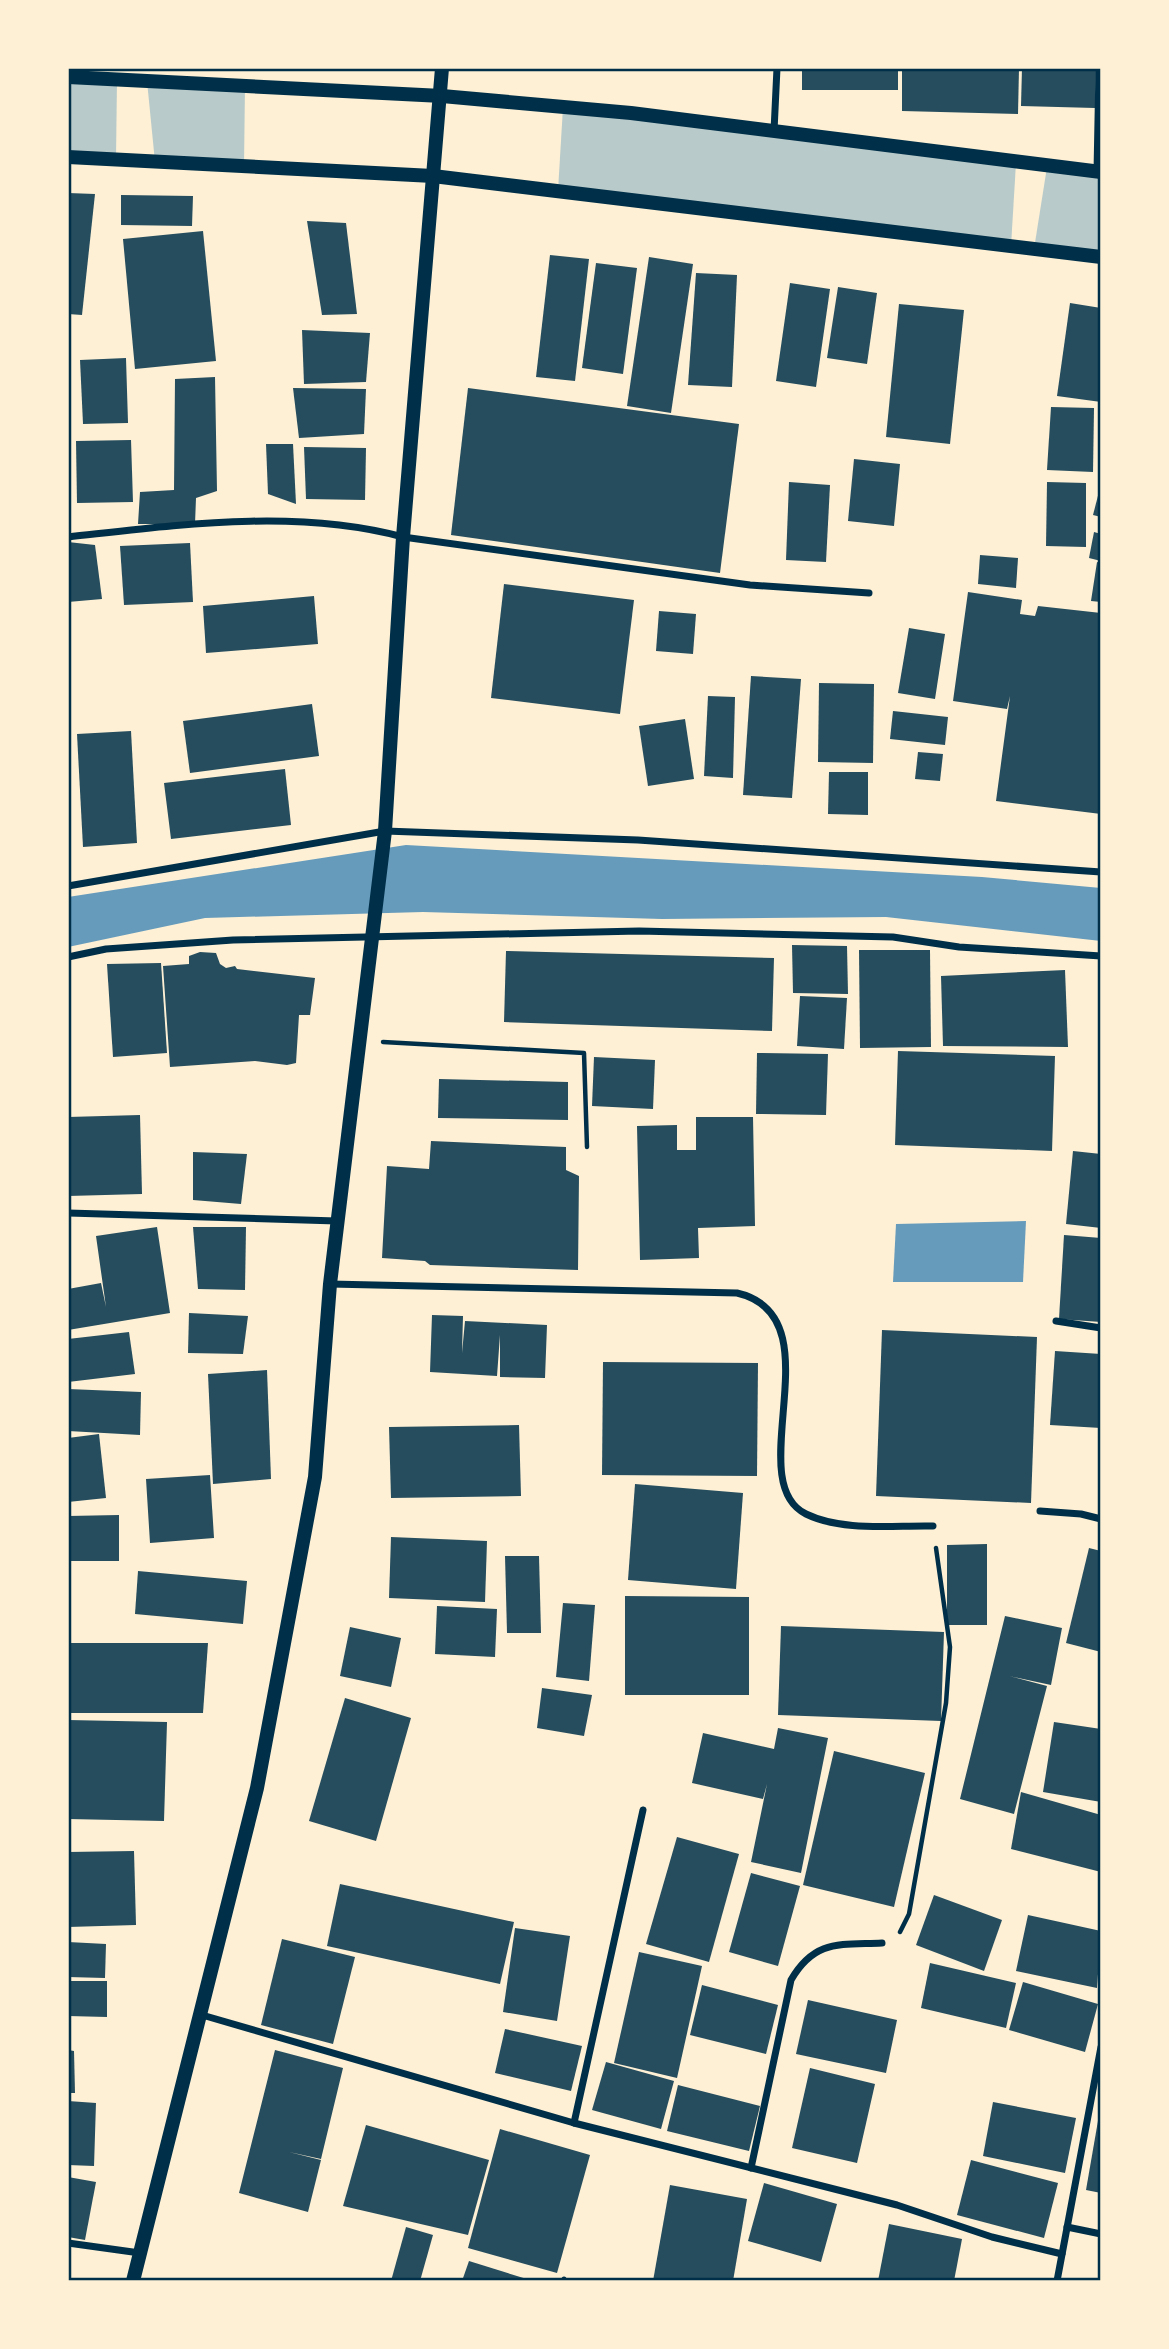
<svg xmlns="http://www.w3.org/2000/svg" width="1169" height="2349" viewBox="0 0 1169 2349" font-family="Rubik,sans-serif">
  <rect width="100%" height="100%" fill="#fdf0d5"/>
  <!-- green -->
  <g fill="#b9caca">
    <path d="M68 77 117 80 116 159 68 157Z"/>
    <path d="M147 81 245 86 244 166 155 162Z"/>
    <path d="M563 107 1016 163 1011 246 558 191Z"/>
    <path d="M1047 167 1101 172V257L1034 249Z"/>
  </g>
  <!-- water -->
  <g fill="#669bbc">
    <path d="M406 845 982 877 1101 888V941L886 917 662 919 423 912 205 918 68 947V897Z"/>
    <path d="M1026 1221 1023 1282H893L896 1224Z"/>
  </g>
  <!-- building -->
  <g fill="#264d5e">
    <rect x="802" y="68" width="96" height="22"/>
    <path d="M902 68H1019L1018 114 902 111Z"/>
    <path d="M1022 68H1096L1095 108 1021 106Z"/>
    <path d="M68 193 95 194 82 315 68 314Z"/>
    <path d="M121 195 193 196 192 226 121 225Z"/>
    <path d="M307 221 346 223 357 314 322 315Z"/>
    <path d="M203 231 216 361 135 369 123 239Z"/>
    <path d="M550 255 589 259 575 381 536 377Z"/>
    <path d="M649 257 693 264 671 413 627 406Z"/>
    <path d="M596 263 637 268 623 374 582 368Z"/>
    <path d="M696 273 737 275 732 387 688 385Z"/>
    <path d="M790 283 830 289 816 387 776 381Z"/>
    <path d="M838 287 877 293 867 364 827 358Z"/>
    <path d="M1070 303 1101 308V402L1057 396Z"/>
    <path d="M899 304 964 310 950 444 886 437Z"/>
    <path d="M302 330 370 333 366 382 304 384Z"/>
    <path d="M126 358 128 423 83 424 80 360Z"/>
    <path d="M215 377 217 491 196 498 195 524H138L140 492 174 490 175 379Z"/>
    <path d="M293 388 366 389 364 434 299 438Z"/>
    <path d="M468 388 739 424 720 573 451 535Z"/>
    <path d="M1051 407 1094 408 1093 472 1047 470Z"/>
    <path d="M131 440 133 502 77 503 76 441Z"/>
    <path d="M266 444H293L296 504 268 494Z"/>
    <path d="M304 447 366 448 365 500 306 499Z"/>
    <path d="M854 459 900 464 894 526 848 521Z"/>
    <path d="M789 482 830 485 826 562 786 560Z"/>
    <path d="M1047 482 1086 483V547L1046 546Z"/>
    <path d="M1101 484V517L1093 515Z"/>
    <path d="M1094 532 1101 534V561L1089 558Z"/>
    <path d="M68 542 95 545 102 599 68 602Z"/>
    <path d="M190 543 193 602 124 605 120 546Z"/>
    <path d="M980 555 1018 558 1016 588 978 584Z"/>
    <path d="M1097 562 1101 563V602L1091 601Z"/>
    <path d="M504 584 634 600 620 714 491 698Z"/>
    <path d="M968 592 1022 600 1020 614 1035 616 1038 606 1101 613V814L996 801 1010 696 1007 709 953 701Z"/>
    <path d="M314 596 318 644 206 653 203 606Z"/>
    <path d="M659 611 696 614 693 654 656 651Z"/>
    <path d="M909 628 945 634 935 699 898 693Z"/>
    <path d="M751 676 801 679 792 798 743 795Z"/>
    <path d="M819 683 874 684 873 763 818 762Z"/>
    <path d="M708 696 735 697 733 778 704 776Z"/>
    <path d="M312 704 319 756 190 773 183 721Z"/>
    <path d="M893 711 948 717 945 745 890 739Z"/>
    <path d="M685 719 694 779 648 786 639 726Z"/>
    <path d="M131 731 137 843 83 847 77 734Z"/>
    <path d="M918 752 943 754 940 781 915 779Z"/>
    <path d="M285 769 291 825 171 839 164 783Z"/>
    <path d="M829 772H868V815L828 814Z"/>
    <path d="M792 945 847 946 848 994 793 993Z"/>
    <path d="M859 950H930L931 1047 860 1048Z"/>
    <path d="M506 951 774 958 772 1031 504 1022Z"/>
    <path d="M200 952 216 953 220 964 226 968 235 966 237 969 315 978 310 1015H299L296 1063 287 1065 255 1061 170 1067 163 966 189 964V956Z"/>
    <path d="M161 963 167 1053 113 1057 107 964Z"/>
    <path d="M1065 970 1068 1047 943 1046 941 976Z"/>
    <path d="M800 996 847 998 844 1049 797 1046Z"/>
    <path d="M898 1051 1055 1056 1052 1151 895 1145Z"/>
    <path d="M757 1053 828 1054 826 1115 756 1114Z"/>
    <path d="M594 1057 655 1060 653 1109 592 1106Z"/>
    <path d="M439 1079 568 1082V1120L438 1118Z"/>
    <path d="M140 1115 142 1194 68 1196V1117Z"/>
    <path d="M696 1117H753L755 1226 698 1228 699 1258 640 1260 637 1126 677 1125V1150H696Z"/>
    <path d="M431 1141 566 1147V1170L579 1176 578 1270 430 1265 425 1261 382 1258 387 1166 429 1169Z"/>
    <path d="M1073 1151 1101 1154V1228L1066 1224Z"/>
    <path d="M193 1152 247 1154 241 1204 193 1200Z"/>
    <path d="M157 1227 170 1313 68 1330V1289L101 1283 106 1307 96 1236Z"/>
    <path d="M193 1227H246L245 1290 198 1289Z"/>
    <path d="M1064 1235 1101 1238V1322L1059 1319Z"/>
    <path d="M189 1313 248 1316 243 1354 188 1353Z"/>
    <path d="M432 1315 463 1316 462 1353 465 1321 547 1325 545 1378 500 1377V1335L497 1376 430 1372Z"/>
    <path d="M882 1330 1037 1337 1031 1503 876 1496Z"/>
    <path d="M129 1332 135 1374 68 1382V1339Z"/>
    <path d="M1055 1351 1101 1354V1428L1050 1425Z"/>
    <path d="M603 1362 758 1363 757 1476 602 1475Z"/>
    <path d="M267 1370 271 1479 213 1484 208 1374Z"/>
    <path d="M68 1389 141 1392 140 1435 68 1431Z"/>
    <path d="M519 1425 521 1496 391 1498 389 1427Z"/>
    <path d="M99 1434 106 1498 68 1502V1438Z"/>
    <path d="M210 1475 214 1538 150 1543 146 1479Z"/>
    <path d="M635 1484 743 1493 736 1589 628 1580Z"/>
    <path d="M119 1515V1561H68V1516Z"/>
    <path d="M391 1537 487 1541 485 1602 389 1598Z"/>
    <path d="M987 1544V1625H947V1545Z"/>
    <path d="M1089 1548 1101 1551V1652L1066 1643Z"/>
    <path d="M505 1556H539L541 1633H507Z"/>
    <path d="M138 1571 247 1581 243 1624 135 1614Z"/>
    <path d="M625 1596 749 1597V1695H625Z"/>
    <path d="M563 1603 595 1605 589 1681 556 1677Z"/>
    <path d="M437 1606 497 1609 495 1657 435 1654Z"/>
    <path d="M1005 1616 1062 1628 1051 1685 1009 1676 1047 1686 1014 1814 960 1799Z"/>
    <path d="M781 1626 944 1632 941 1721 778 1715Z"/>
    <path d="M350 1627 401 1638 391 1687 340 1676Z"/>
    <path d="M68 1643H208L203 1713H68Z"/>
    <path d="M542 1688 592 1695 584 1736 537 1728Z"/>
    <path d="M345 1698 411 1718 376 1841 309 1821Z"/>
    <path d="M68 1720 167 1722 164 1821 68 1819Z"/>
    <path d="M1054 1722 1101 1729V1802L1043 1792Z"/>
    <path d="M778 1728 828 1738 801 1873 751 1862 767 1784 763 1799 692 1783 703 1733 774 1749Z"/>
    <path d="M834 1751 925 1773 894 1907 803 1885Z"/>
    <path d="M1021 1792 1101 1815V1872L1011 1849Z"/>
    <path d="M677 1837 739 1854 709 1962 646 1944Z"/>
    <path d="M134 1851 136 1925 68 1927V1852Z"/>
    <path d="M751 1873 800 1886 778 1966 729 1952Z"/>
    <path d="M340 1884 514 1922 500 1984 327 1946Z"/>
    <path d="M934 1895 1002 1920 984 1971 916 1945Z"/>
    <path d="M1028 1915 1101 1931 1097 1988 1016 1971Z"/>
    <path d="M515 1928 570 1936 557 2021 503 2012Z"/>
    <path d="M282 1939 355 1957 333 2044 261 2025Z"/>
    <path d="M68 1942 106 1944 105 1978 68 1977Z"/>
    <path d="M639 1952 702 1966 677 2078 614 2063Z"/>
    <path d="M930 1963 1016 1983 1006 2028 921 2008Z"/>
    <path d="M68 1981H107V2017L68 2016Z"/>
    <path d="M1023 1982 1098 2004 1085 2052 1009 2030Z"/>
    <path d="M702 1985 778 2005 766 2054 690 2035Z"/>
    <path d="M808 2000 897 2020 886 2073 796 2054Z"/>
    <path d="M505 2029 582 2046 571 2091 495 2073Z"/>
    <path d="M68 2050 74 2051 75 2093H68Z"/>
    <path d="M275 2050 343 2068 321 2159 289 2152 321 2160 308 2212 239 2193Z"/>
    <path d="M606 2062 674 2081 661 2129 592 2110Z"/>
    <path d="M810 2068 875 2084 857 2163 792 2148Z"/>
    <path d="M678 2085 760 2106 749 2151 667 2131Z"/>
    <path d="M68 2101 96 2103 94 2166 68 2165Z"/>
    <path d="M993 2102 1076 2118 1065 2173 983 2156Z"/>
    <path d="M1099 2115H1101V2193L1086 2190Z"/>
    <path d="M366 2125 489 2160 468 2235 343 2206Z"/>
    <path d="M500 2129 590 2155 557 2273 468 2248Z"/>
    <path d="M971 2160 1058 2183 1044 2238 957 2215Z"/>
    <path d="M68 2177 96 2182 85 2240 68 2237Z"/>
    <path d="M764 2183 837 2204 821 2262 748 2241Z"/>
    <path d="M670 2185 747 2199 733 2281H653Z"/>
    <path d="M889 2224 962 2239 954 2281H878Z"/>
    <path d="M406 2227 433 2235 420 2281H391Z"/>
    <path d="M469 2261 530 2280V2281H462Z"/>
  </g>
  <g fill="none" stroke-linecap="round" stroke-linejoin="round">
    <!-- path -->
    <g stroke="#003049" stroke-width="4.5">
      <path d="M383 1042 584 1053 587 1147"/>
      <path d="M900 1932 909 1914 946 1703 950 1647 936 1548"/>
    </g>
    <!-- service -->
    <path stroke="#003049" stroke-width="5" d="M564 2281V2279"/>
    <!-- minor -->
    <g stroke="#003049" stroke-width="7">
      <path d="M774 131 777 68"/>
      <path d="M1097 172 1099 68"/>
      <path d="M68 537C178 525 295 508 403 537L750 585 869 593"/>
      <path d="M68 886 385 831 638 840 1101 872"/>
      <path d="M68 957 106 949 233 940 639 931 893 937 959 947 1101 956"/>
      <path d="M68 1213 337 1221"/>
      <path d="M330 1284 737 1293C838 1316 739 1481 806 1514 843 1532 893 1525 933 1526"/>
      <path d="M1056 1321 1101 1328"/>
      <path d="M1040 1511 1081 1514 1101 1519"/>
      <path d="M202 2015 574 2123 897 2205 992 2237 1062 2254"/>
      <path d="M574 2123 643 1810"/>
      <path d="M751 2168 791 1980C815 1939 840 1945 882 1943"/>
      <path d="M1067 2227 1101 2234"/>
      <path d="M68 2243 140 2253"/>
      <path d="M1057 2281 1101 2047"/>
    </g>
    <!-- secondary -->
    <g stroke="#003049" stroke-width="14">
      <path d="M68 77 442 96 631 113 1101 172"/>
      <path d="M68 157 433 176 1101 257"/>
      <path d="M133 2281 257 1788 315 1477 330 1284 385 831 403 537 442 68"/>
    </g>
  </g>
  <!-- border -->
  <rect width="1169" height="2349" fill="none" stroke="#fdf0d5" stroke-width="140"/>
  <rect x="70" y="70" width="1029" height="2209" fill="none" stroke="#003049" stroke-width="2.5"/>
</svg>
